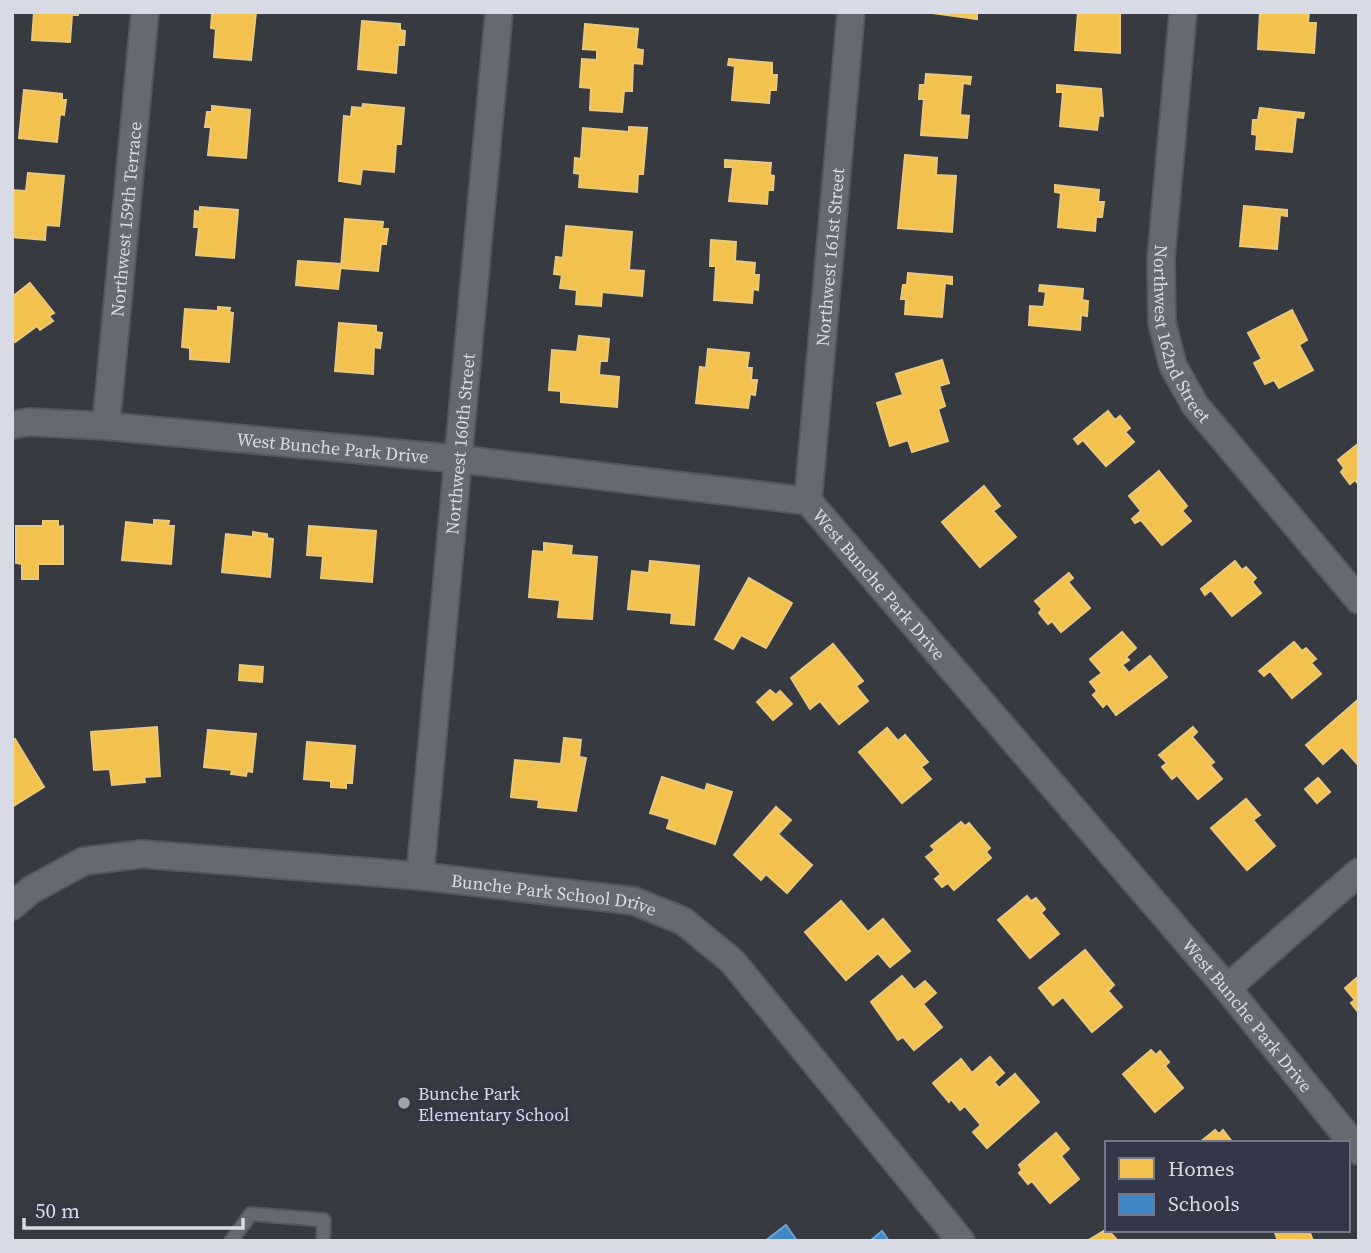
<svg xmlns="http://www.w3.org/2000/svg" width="1371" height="1253" viewBox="0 0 1371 1253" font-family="'Source Serif 4',serif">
  <rect width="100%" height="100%" fill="#383a42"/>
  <!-- homes -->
  <g fill="#f2c14e" stroke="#eac87b" stroke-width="2">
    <path d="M34 12H78V15H72L70 42 32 40Z"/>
    <path d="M218 12H256L251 60 214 57 216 29 211 28 212 14Z"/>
    <path d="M925 12H977V19Z"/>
    <path d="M1078 12H1120V53L1075 50Z"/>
    <path d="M1260 12H1309L1308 23H1316L1314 53 1258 49Z"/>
    <path d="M362 21 400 24V30L405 31 404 45H398L396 73 358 69Z"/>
    <path d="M585 24 638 29 636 49 643 50 642 64 633 63 632 91H624L622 112 590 110 591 88 580 87 582 59 597 60V50L583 49Z"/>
    <path d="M729 59 772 63V75H777L776 90H770L769 103 732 100 735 66 728 65Z"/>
    <path d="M926 74 971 77 970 84 963 83 960 115 969 116 967 138 921 135 924 99H919L920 85H925Z"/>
    <path d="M1057 85 1101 89 1103 116 1099 115 1097 130 1060 126 1063 92H1057Z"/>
    <path d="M24 90 62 94V100H66L64 115 60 114 57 142 19 138Z"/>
    <path d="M363 104 404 108 401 144H396L394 172 362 169 360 184 339 181 344 116 351 117 352 107 362 108Z"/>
    <path d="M212 106 250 110 246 158 208 155 211 127H205L207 112H212Z"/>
    <path d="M1260 108 1304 113 1303 118 1296 117 1292 152 1256 149 1257 135 1252 134 1253 120H1258Z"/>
    <path d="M629 127 647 128 643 174H638L637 192 579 187 580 174 574 173 575 158 581 159 583 128 629 132Z"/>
    <path d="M905 155 937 158 936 175 956 176 952 232 898 228Z"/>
    <path d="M725 160 771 163 770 175 774 176 773 190H768L767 204 729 201 733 167H725Z"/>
    <path d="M28 173 64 176 59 226 46 225 45 240 12 237V190L26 191Z"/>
    <path d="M1055 185 1099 190 1098 202H1104L1102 217H1096L1095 231 1058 227 1061 193 1055 192Z"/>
    <path d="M1244 206 1287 210V216L1280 215 1277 249 1240 246Z"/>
    <path d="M200 207 238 210 234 258 196 255 199 227H194L195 211 200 212Z"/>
    <path d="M345 219 383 222 382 229H388L386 244H381L378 271 341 268Z"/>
    <path d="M566 226 632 232 629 270 644 271 642 296 602 292 601 306 576 304 577 290 560 288 562 275 554 274 556 257 563 258Z"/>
    <path d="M711 240 736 242 735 261 755 263 754 275H759L758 290 753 289 752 303 714 300 716 266H710Z"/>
    <path d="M298 261 341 264 338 289 296 285Z"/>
    <path d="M908 273 952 277V284L945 283 942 317 905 314 906 299H901L903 285H907Z"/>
    <path d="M30 283 54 313 49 316 53 321 40 330 37 326 15 342 12 338V297Z"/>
    <path d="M1040 285 1083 289 1082 300 1088 301 1087 316 1081 315 1080 330 1029 325 1030 306 1044 307 1046 292 1039 291Z"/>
    <path d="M218 307 230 308 229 312 233 313 229 362 190 359V348L182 347 185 309 218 311Z"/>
    <path d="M1292 310 1307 340 1299 345 1313 370 1279 388 1274 380 1265 384 1254 363 1262 359 1248 333Z"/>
    <path d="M339 323 376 326V332L382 333 380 348 374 347 373 374 335 371Z"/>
    <path d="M579 336 609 339 607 361H600L599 375 619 377 617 407 561 402V391L549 390 552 350 577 352Z"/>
    <path d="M708 349 749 353 747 368H752L751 380H757L755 395 750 394 748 408 696 403 700 367 706 368Z"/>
    <path d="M942 360 949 383 939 386 945 406 938 409 948 441 912 452 908 440 890 446 877 403 903 395 896 374Z"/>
    <path d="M1108 411 1115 420 1120 416 1130 428 1125 432 1134 442 1106 466 1083 440 1078 444 1074 439Z"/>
    <path d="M1359 443V485L1355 480 1350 484 1341 472 1344 468 1338 460Z"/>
    <path d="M1159 471 1187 506 1182 511 1191 521 1162 545 1141 520 1135 523 1132 519 1141 511 1129 496Z"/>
    <path d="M984 486 1000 506 993 511 1016 537 980 567 942 522Z"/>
    <path d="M154 520 169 521 168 526H174L171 564 122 560 126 522 154 525Z"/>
    <path d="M43 521H58V527L63 526V564H38V579H22V564L16 563V526H43Z"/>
    <path d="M309 526 376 531 372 582 321 578 323 556 307 555Z"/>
    <path d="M253 532 267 534V538L273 539 270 577 222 572 226 534 253 537Z"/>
    <path d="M544 543 572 546 571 555 597 557 592 619 558 617 560 600 529 597 533 551 544 552Z"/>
    <path d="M650 561 699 566 694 625 671 623 672 613 628 609 632 571 649 573Z"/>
    <path d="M1235 561 1242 570 1246 567 1256 578 1252 582 1261 593 1232 616 1211 590 1205 595 1201 589Z"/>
    <path d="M1069 573 1073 578 1068 582 1090 608 1061 632 1052 621 1048 624 1039 613 1042 609 1035 601Z"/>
    <path d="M749 578 792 603 766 648 741 635 733 649 715 639Z"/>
    <path d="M1122 632 1136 648 1126 657 1129 660 1122 665 1129 673 1150 656 1167 677 1116 715 1107 703 1103 707 1093 695 1097 691 1090 682 1102 673 1090 659Z"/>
    <path d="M1294 642 1302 651 1306 648 1316 659 1311 663 1321 674 1292 698 1270 671 1264 676 1259 671Z"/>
    <path d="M833 644 863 681 856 686 868 701 839 724 820 701 810 709 791 678Z"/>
    <path d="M240 665 263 667 262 682 239 680Z"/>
    <path d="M770 690 776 695 780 691 792 704 773 720 757 702Z"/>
    <path d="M1359 699V766L1342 747 1323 764 1306 745Z"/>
    <path d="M157 727 160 776 144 777 145 782 112 785 110 769 94 770 91 732Z"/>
    <path d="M1193 727 1197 732 1192 737 1214 762 1210 765 1222 779 1198 799 1177 775 1172 779 1162 767 1167 763 1159 755Z"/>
    <path d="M887 728 898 741 905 735 928 762 921 767 931 779 902 803 859 752Z"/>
    <path d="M208 730 256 734 252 772 247 771 246 776 231 774 232 770 204 767Z"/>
    <path d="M564 738 581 740 579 757 586 758 576 811 538 807 539 800 511 797 515 760 561 764Z"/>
    <path d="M15 739 44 787 12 807V741Z"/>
    <path d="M307 742 355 746 352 783H346V788L331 787V781L304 779Z"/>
    <path d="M662 777 705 791 707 784 732 792 715 844 667 828 670 819 650 813Z"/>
    <path d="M1318 778 1330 792 1317 803 1305 789Z"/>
    <path d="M1246 799 1260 815 1253 820 1275 846 1247 870 1211 828Z"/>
    <path d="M776 807 791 820 778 834 812 865 787 893 766 874 761 880 734 855Z"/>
    <path d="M961 822 965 826 969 823 990 848 986 852 991 858 954 890 948 883 942 887 935 879 941 874 926 857 935 850 931 846Z"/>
    <path d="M1027 896 1031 901 1036 898 1045 909 1041 913 1059 934 1030 958 998 920Z"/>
    <path d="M841 901 868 932 883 919 910 951 890 967 878 953 846 980 805 932Z"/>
    <path d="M1085 950 1114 985 1108 991 1122 1007 1092 1032 1063 997 1053 1005 1039 988Z"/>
    <path d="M902 976 914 990 925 981 936 993 923 1004 942 1027 914 1050 903 1037 898 1040 871 1002Z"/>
    <path d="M1359 976V1011L1358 1012 1351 1003 1355 1000 1345 988Z"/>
    <path d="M1151 1050 1156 1055 1160 1051 1169 1062 1165 1066 1183 1088 1155 1112 1123 1074Z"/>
    <path d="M990 1057 1004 1073 994 1082 999 1088 1015 1074 1039 1102 987 1148 973 1132 981 1125 965 1106 960 1110 951 1099 949 1102 933 1083 961 1059 972 1073Z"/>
    <path d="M1215 1130 1219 1134 1223 1130 1233 1143H1199Z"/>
    <path d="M1056 1133 1069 1149 1061 1156 1079 1179 1050 1203 1032 1181 1028 1184 1019 1173 1022 1170 1019 1165Z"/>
    <path d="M1107 1229 1118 1241H1087Z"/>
    <path d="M1274 1230H1309L1313 1241H1278Z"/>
  </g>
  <!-- schools -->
  <g fill="#3f88c5" stroke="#6da1cf" stroke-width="2">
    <path d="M786 1225 797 1241H765Z"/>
    <path d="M882 1231 889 1241H870Z"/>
  </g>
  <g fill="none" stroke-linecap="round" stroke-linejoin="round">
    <defs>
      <path id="lane" d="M231 1241 251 1214 324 1220 323 1241"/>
      <g id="street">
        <path id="s1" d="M1183 12 1161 259 1162 323 1173 366 1195 405 1359 600"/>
        <path id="s2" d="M12 425 29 422 106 426 458 459 808 501 1227 988 1359 1151"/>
        <path id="s3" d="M106 426 145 12"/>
        <path id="s4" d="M808 501 851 12"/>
        <path id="s5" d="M420 876 499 12"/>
        <path id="s6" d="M12 906 31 890 84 861 142 854 420 876 634 901 683 921 732 961 961 1241"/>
        <path d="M1227 988 1359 872"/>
      </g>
    </defs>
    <!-- lane casing -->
    <use href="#lane" stroke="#55575e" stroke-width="16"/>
    <!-- street casing -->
    <use href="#street" stroke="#55575e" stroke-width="30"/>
    <!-- lane -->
    <use href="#lane" stroke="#676970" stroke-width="12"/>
    <!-- street -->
    <use href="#street" stroke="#676970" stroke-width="26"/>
  </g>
  <!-- markers -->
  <circle fill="#a0a2ac" stroke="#333747" stroke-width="2.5" cx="404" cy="1103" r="7"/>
  <g text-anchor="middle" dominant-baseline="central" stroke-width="7" stroke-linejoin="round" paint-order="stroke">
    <!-- street labels -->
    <g font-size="18" fill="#d8dae5" stroke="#333747">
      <text stroke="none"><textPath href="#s3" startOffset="208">Northwest 159th Terrace</textPath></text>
      <text stroke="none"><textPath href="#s4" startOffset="245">Northwest 161st Street</textPath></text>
      <text stroke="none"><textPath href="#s1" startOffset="327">Northwest 162nd Street</textPath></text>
      <text stroke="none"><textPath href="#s5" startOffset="434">Northwest 160th Street</textPath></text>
      <text stroke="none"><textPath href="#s2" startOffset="322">West Bunche Park Drive</textPath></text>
      <text stroke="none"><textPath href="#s2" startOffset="910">West Bunche Park Drive</textPath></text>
      <text stroke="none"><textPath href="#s6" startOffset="558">Bunche Park School Drive</textPath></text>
      <text stroke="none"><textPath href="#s2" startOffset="1477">West Bunche Park Drive</textPath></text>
    </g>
    <!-- poi labels -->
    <g font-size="18" fill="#d8dae5" stroke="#333747" text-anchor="start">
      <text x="418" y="1093">Bunche Park<tspan x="418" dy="21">Elementary School</tspan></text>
    </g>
  </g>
  <!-- border -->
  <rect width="1371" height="1253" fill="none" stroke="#d8dae5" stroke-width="28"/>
  <!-- legend -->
  <rect x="1105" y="1141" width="245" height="91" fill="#333747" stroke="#757886" stroke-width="2"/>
  <rect x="1119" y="1158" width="35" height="21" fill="#f2c14e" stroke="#757886" stroke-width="2"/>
  <text x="1168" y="1176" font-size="21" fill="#d8dae5">Homes</text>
  <rect x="1119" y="1194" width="35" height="21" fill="#3f88c5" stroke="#757886" stroke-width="2"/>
  <text x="1168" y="1211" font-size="21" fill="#d8dae5">Schools</text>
  <!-- scale -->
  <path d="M24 1218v10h219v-10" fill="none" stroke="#d8dae5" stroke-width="3.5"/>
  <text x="35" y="1218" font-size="21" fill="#d8dae5" stroke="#333747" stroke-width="5" paint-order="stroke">50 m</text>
</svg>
